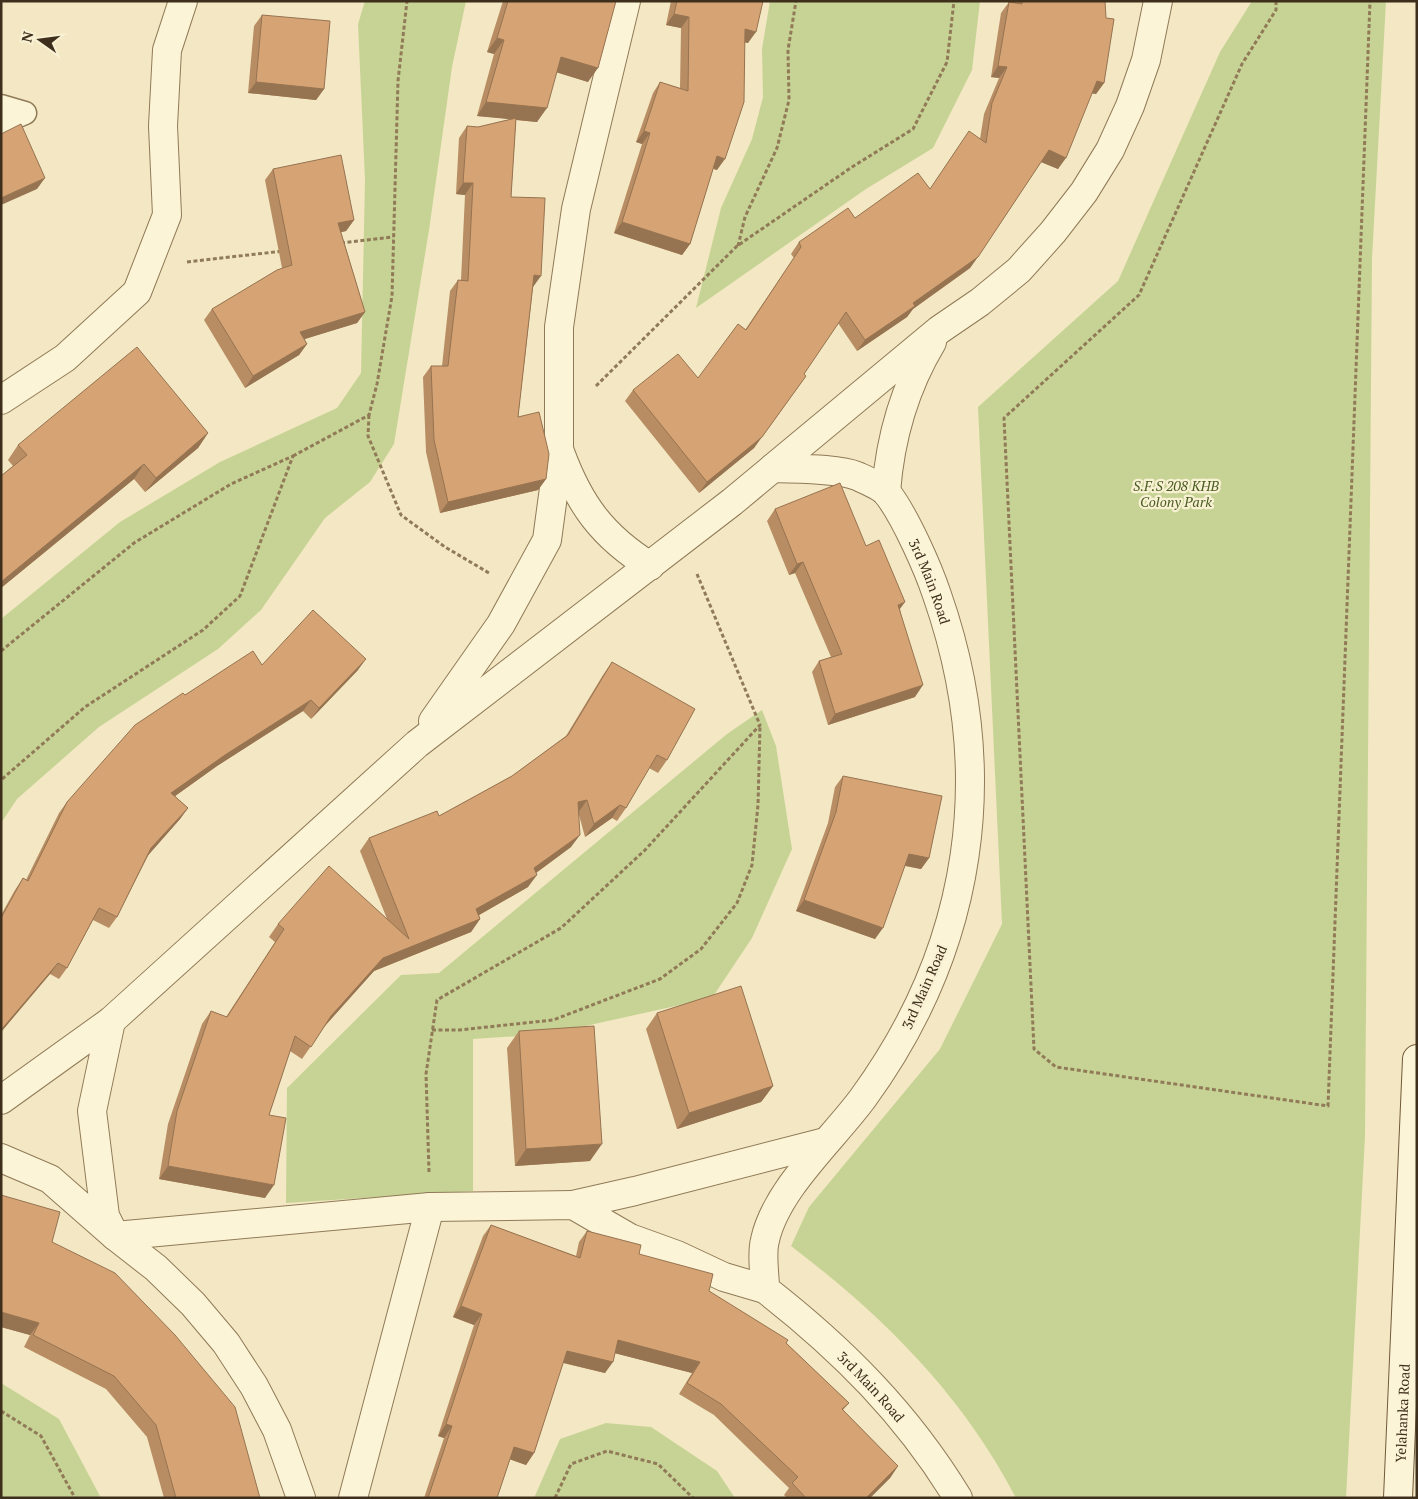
<svg xmlns="http://www.w3.org/2000/svg" width="1418" height="1499" viewBox="0 0 1418 1499" font-family="'PT Serif',serif">
  <rect width="100%" height="100%" fill="#f3e8c3"/>
  <!-- green -->
  <g fill="#c7d395">
    <path d="M365 1H466L452 67 429 230 394 444 370 482 325 518 261 610 218 649 99 727 17 799 1 823V619L120 522 220 462 337 408 361 373 365 180 358 24Z"/>
    <path d="M770 1H980L972 70 933 148 866 189 696 308 721 208 752 139 763 97 762 49Z"/>
    <path d="M1252 1H1386L1372 259 1365 1136 1346 1498H1016C962 1394 883 1316 791 1246L809 1207 940 1049 1002 924 978 407 1118 281 1220 52Z"/>
    <path d="M762 710 776 746 792 849 752 938 712 998 549 1034 473 1039V1191L286 1203 287 1088 401 975 439 973 727 734Z"/>
    <path d="M1 1383 59 1419 101 1498H1Z"/>
    <path d="M606 1423 651 1427 717 1471 735 1498H534L560 1439Z"/>
  </g>
  <g fill="none" stroke-linecap="round" stroke-linejoin="round">
    <defs>
      <path id="service" d="M1 106 25 113 1 123"/>
      <g id="minor">
        <path d="M1 400 65 358 137 292 167 215 163 126 167 50 183 1"/>
        <path d="M560 452C579 504 602 536 650 566"/>
        <path id="s1" d="M773 468C796 469 837 468 857 476 866 480 881 486 887 493 905 516 928 568 937 595 999 772 973 947 863 1098 833 1139 776 1189 765 1240 761 1255 765 1274 765 1289 842 1349 907 1414 958 1498"/>
        <path d="M886 492C890 439 905 387 932 342"/>
        <path d="M433 721 501 624 547 540 559 451V327L576 209 626 1"/>
        <path d="M111 1021 92 1111 105 1216 115 1236 156 1268 193 1304 226 1343 254 1386 277 1430 301 1498"/>
        <path d="M1 1100 111 1021 417 744 732 502 939 330 980 302 1019 270 1053 232 1084 192 1110 150 1130 106 1146 60 1158 1"/>
        <path d="M1 1158 50 1179 115 1236 430 1207 573 1205 630 1238 677 1255 724 1277 765 1289"/>
        <path d="M573 1205 635 1191 825 1142"/>
        <path d="M353 1498 430 1207"/>
      </g>
      <g id="secondary">
        <path id="s2" d="M1398 1498 1417 1059"/>
      </g>
    </defs>
    <!-- service casing -->
    <use href="#service" stroke="#907a57" stroke-width="25"/>
    <!-- minor casing -->
    <use href="#minor" stroke="#907a57" stroke-width="30"/>
    <!-- secondary casing -->
    <use href="#secondary" stroke="#725a3a" stroke-width="30"/>
    <!-- path -->
    <g stroke="#907a57" stroke-width="3" stroke-dasharray="4 2.5" stroke-linecap="butt">
      <path d="M1276 1V10L1242 64 1139 295 1004 418 1034 1049 1056 1067 1328 1106 1370 1"/>
      <path d="M341 243 393 237"/>
      <path d="M738 246 745 217 777 148 789 100 788 50 796 1"/>
      <path d="M187 262 283 251"/>
      <path d="M596 386 737 246 852 167 913 129 947 62 954 1"/>
      <path d="M369 415 368 436 401 515 445 547 489 573"/>
      <path d="M293 456 369 415 377 384 392 296 398 81 407 1"/>
      <path d="M1 651 134 543 231 484 293 456 240 596 203 630 85 707 1 780"/>
      <path d="M432 1030H459L553 1020 660 979 701 949 737 903 752 865 758 805 760 726"/>
      <path d="M429 1172 426 1074 437 1000 561 928 645 850 760 725 697 574"/>
      <path d="M1 1411 41 1436 75 1498"/>
      <path d="M555 1498 571 1464 607 1451 658 1464 693 1498"/>
    </g>
    <!-- service -->
    <use href="#service" stroke="#fcf4d7" stroke-width="22"/>
    <!-- minor -->
    <use href="#minor" stroke="#fcf4d7" stroke-width="28"/>
    <!-- secondary -->
    <use href="#secondary" stroke="#fcf4d7" stroke-width="28"/>
  </g>
  <!-- wall -->
  <g fill="#b88d64">
    <path d="M503 1H616L588 82 557 72 537 122 516 120 511 197 533 287 518 417 546 479 538 490 440 513 426 452 423 377 431 366H442L450 291 458 280H461L465 195 456 194 459 138 467 126 478 127 512 119 477 116 494 54 487 52Z"/>
    <path d="M671 1H763L748 43 745 42 717 170 713 169 690 244 682 255 614 233 642 144 636 142 653 93 660 82 680 88 681 28 666 25Z"/>
    <path d="M1013 1H1105L1104 83 1096 94 1092 93 1058 169 1041 162 970 268 913 309 907 317 857 351 838 323 754 448 699 493 625 401 633 390 698 378 745 330 794 258 791 254 799 242 855 218 930 189 980 139 984 114 999 78 991 77 1001 13 1009 2H1013Z"/>
    <path d="M262 15 324 89 316 100 248 93 254 26Z"/>
    <path d="M273 169 354 220 346 231 341 232 365 312 357 323 304 339 307 344 299 355 245 388 204 320 212 309 282 268 265 180Z"/>
    <path d="M208 433 198 448 145 492 134 479 1 588V476L13 466 8 460 18 445Z"/>
    <path d="M775 509 866 546 900 609 915 697 828 725 812 672 819 661 831 657 795 573 789 575 767 521Z"/>
    <path d="M612 662 667 760 658 773 649 768 626 808 617 821 612 818 585 837 579 815 571 847 536 873 528 887 479 915 480 919 471 932 374 971 325 1026 302 1059 290 1051 269 1115 265 1198 159 1179 168 1124 202 1024 211 1011 226 1017 275 942 269 937 278 924 387 919 360 851 369 838 439 816 512 776 566 736 603 675Z"/>
    <path d="M262 665 358 670 311 719 303 711 217 766 175 796 188 808 180 819 149 854 117 917 109 928 93 920 67 968 59 979 50 974 1 1032V915L15 890 23 878 26 880 59 813 67 802 185 695Z"/>
    <path d="M843 776 929 858 921 869 905 866 875 939 796 911 828 823 835 787Z"/>
    <path d="M657 1013 773 1086 761 1102 677 1129 646 1029Z"/>
    <path d="M519 1031 590 1161 515 1166 507 1048Z"/>
    <path d="M1 1195 52 1242 260 1498H164L147 1437 106 1389 24 1347 30 1335 1 1327Z"/>
    <path d="M491 1225 576 1256 579 1242 587 1231 639 1254 709 1291 786 1343 849 1403 843 1410 898 1466 890 1478 870 1498H787L784 1495 789 1488 714 1415 679 1394 692 1373 615 1353 605 1373 563 1363 534 1453 526 1465 510 1459 497 1498H424L444 1438 438 1436 474 1325 453 1317 483 1236Z"/>
  </g>
  <!-- shaded-wall -->
  <g fill="#967351">
    <path d="M674 14 689 17 681 28 666 25Z"/>
    <path d="M745 29 756 32 748 43 737 41Z"/>
    <path d="M497 38 504 40 494 54 487 52Z"/>
    <path d="M561 57 598 68 588 82 552 71Z"/>
    <path d="M998 66 1007 67 999 78 991 77Z"/>
    <path d="M1097 81 1104 83 1096 94 1089 93Z"/>
    <path d="M256 82 324 89 316 100 248 93Z"/>
    <path d="M486 102 547 108 537 122 477 116Z"/>
    <path d="M644 131 650 133 642 144 636 142Z"/>
    <path d="M1049 150 1066 158 1058 169 1041 162Z"/>
    <path d="M717 156 725 159 717 170 710 167Z"/>
    <path d="M45 178 37 189 1 205V198Z"/>
    <path d="M463 183H473L465 195 456 194Z"/>
    <path d="M354 220 346 231 330 235 338 223Z"/>
    <path d="M622 222 690 244 682 255 614 233Z"/>
    <path d="M978 257 970 268 913 309 907 317 857 351 865 340 913 303Z"/>
    <path d="M534 275 541 276 533 287H526Z"/>
    <path d="M365 312 357 323 292 343 300 332Z"/>
    <path d="M307 344 299 355 245 388 253 376Z"/>
    <path d="M806 376 754 448 699 493 707 482Z"/>
    <path d="M208 433 198 448 145 492 156 478Z"/>
    <path d="M144 464 134 479 1 588V582Z"/>
    <path d="M546 479 538 490 440 513 448 502Z"/>
    <path d="M803 562 795 573 789 575 797 564Z"/>
    <path d="M905 602 897 613 898 605Z"/>
    <path d="M366 659 358 670 311 719 319 708Z"/>
    <path d="M923 685 915 697 828 725 835 714Z"/>
    <path d="M311 700 303 711 217 766 164 804 171 793 225 755Z"/>
    <path d="M587 800 578 813V802Z"/>
    <path d="M620 805 612 818 585 837 594 824Z"/>
    <path d="M188 808 180 819 144 860 151 848Z"/>
    <path d="M580 835 571 847 525 881 534 868Z"/>
    <path d="M909 854 929 858 921 869 902 865Z"/>
    <path d="M537 875 528 887 467 922 476 909Z"/>
    <path d="M804 900 883 928 875 939 796 911Z"/>
    <path d="M480 919 471 932 374 971 322 1029 331 1016 383 958Z"/>
    <path d="M58 963 50 974 1 1032V1030Z"/>
    <path d="M773 1086 761 1102 677 1129 689 1113Z"/>
    <path d="M602 1144 590 1161 515 1166 526 1149Z"/>
    <path d="M168 1166 274 1185 265 1198 159 1179Z"/>
    <path d="M461 1306 482 1314 474 1325 453 1317Z"/>
    <path d="M1 1312 39 1323 30 1335 1 1327Z"/>
    <path d="M618 1340 700 1362 692 1373 610 1352Z"/>
    <path d="M567 1351 613 1362 605 1373 560 1362Z"/>
    <path d="M446 1424 452 1426 444 1438 438 1436Z"/>
    <path d="M514 1447 534 1453 526 1465 506 1458Z"/>
    <path d="M898 1466 890 1478 870 1498H866Z"/>
  </g>
  <!-- building -->
  <g fill="#d6a474" stroke="#967351">
    <path d="M508 1H616L598 68 561 57 547 108 486 102 504 40 497 38Z"/>
    <path d="M677 1H763L756 32 745 29 744 102 725 159 717 156 690 244 622 222 650 133 644 131 660 82 688 91 689 17 674 14Z"/>
    <path d="M1022 1H1105L1106 18 1114 19 1104 83 1097 81 1066 158 1049 150 978 257 913 303 915 306 865 340 846 312 804 374 806 376 762 437 707 482 633 390 678 354 698 378 738 324 746 330 801 247 799 242 848 208 855 218 918 173 930 189 969 131 986 143 992 103 1007 67 998 66 1009 2 1022 4Z"/>
    <path d="M262 15 330 21 324 89 256 82Z"/>
    <path d="M516 118 511 197 545 198 541 276 534 275 518 417 539 412 549 454 546 479 448 502 434 440 431 366H448L458 280 468 281 473 183H463L467 126 478 127Z"/>
    <path d="M21 124 45 178 1 198V134Z"/>
    <path d="M341 155 354 220 338 223 365 312 300 332 307 344 253 376 212 309 277 270 292 265 273 169Z"/>
    <path d="M137 347 208 433 156 478 144 464 1 582V476L27 455 18 445Z"/>
    <path d="M840 483 866 546 879 540 905 602 898 605 923 685 835 714 819 661 842 654 803 562 797 564 775 509Z"/>
    <path d="M313 610 366 659 319 708 311 700 225 755 171 793 188 808 151 848 117 917 99 908 67 968 58 963 1 1030V918L23 878 28 881 67 802 135 725 183 693 185 695 253 651 262 665Z"/>
    <path d="M612 662 695 709 667 760 657 755 626 808 620 805 594 824 587 800 578 802 580 835 534 868 537 875 476 909 480 919 383 958 331 1016 311 1047 295 1036 269 1115 286 1118 274 1185 168 1166 177 1111 211 1011 227 1017 284 929 278 924 329 866 409 939 369 838 437 811 439 816 512 776 568 735Z"/>
    <path d="M843 776 942 796 929 858 909 854 883 928 804 900 836 812Z"/>
    <path d="M741 986 773 1086 689 1113 657 1013Z"/>
    <path d="M594 1026 602 1144 526 1149 519 1031Z"/>
    <path d="M1 1195 60 1212 52 1242 115 1273 175 1335 235 1407 260 1498H176L156 1425 114 1376 33 1335 39 1323 1 1312Z"/>
    <path d="M491 1225 580 1258 587 1231 641 1245 639 1254 713 1274 709 1291 788 1340 786 1343 849 1403 842 1409 898 1466 866 1498H806L792 1483 798 1477 721 1404 687 1383 700 1362 618 1340 613 1362 567 1351 534 1453 514 1447 497 1498H428L452 1426 446 1424 482 1314 461 1306Z"/>
  </g>
  <g text-anchor="middle" dominant-baseline="central" stroke-width="4.5" stroke-linejoin="round" paint-order="stroke">
    <!-- park labels -->
    <g font-size="14" font-style="italic" fill="#495d21" stroke="#f9f1d3">
      <text x="1176" y="485">S.F.S 208 KHB<tspan x="1176" dy="16">Colony Park</tspan></text>
    </g>
    <!-- street labels -->
    <g font-size="14" fill="#3e2f1d" stroke="#f9f1d3">
      <text stroke="none"><textPath href="#s1" startOffset="218">3rd Main Road</textPath></text>
      <text transform="translate(924 987) rotate(-66)">3rd Main Road</text>
      <text stroke="none"><textPath href="#s1" startOffset="1131">3rd Main Road</textPath></text>
      <text stroke="none"><textPath href="#s2" startOffset="85">Yelahanka Road</textPath></text>
    </g>
  </g>
  <!-- border -->
  <rect width="1418" height="1499" fill="none" stroke="#3e2f1d" stroke-width="5"/>
  <!-- north arrow -->
  <g transform="translate(40 40) rotate(284)" stroke="#f9f1d3" stroke-width="4" paint-order="stroke">
  <path d="M0-4L9 19L0 12L-9 19Z" fill="#3e2f1d"/>
  <text y="-8" font-size="14" font-weight="bold" text-anchor="middle" fill="#3e2f1d">N</text>
  </g>
</svg>
